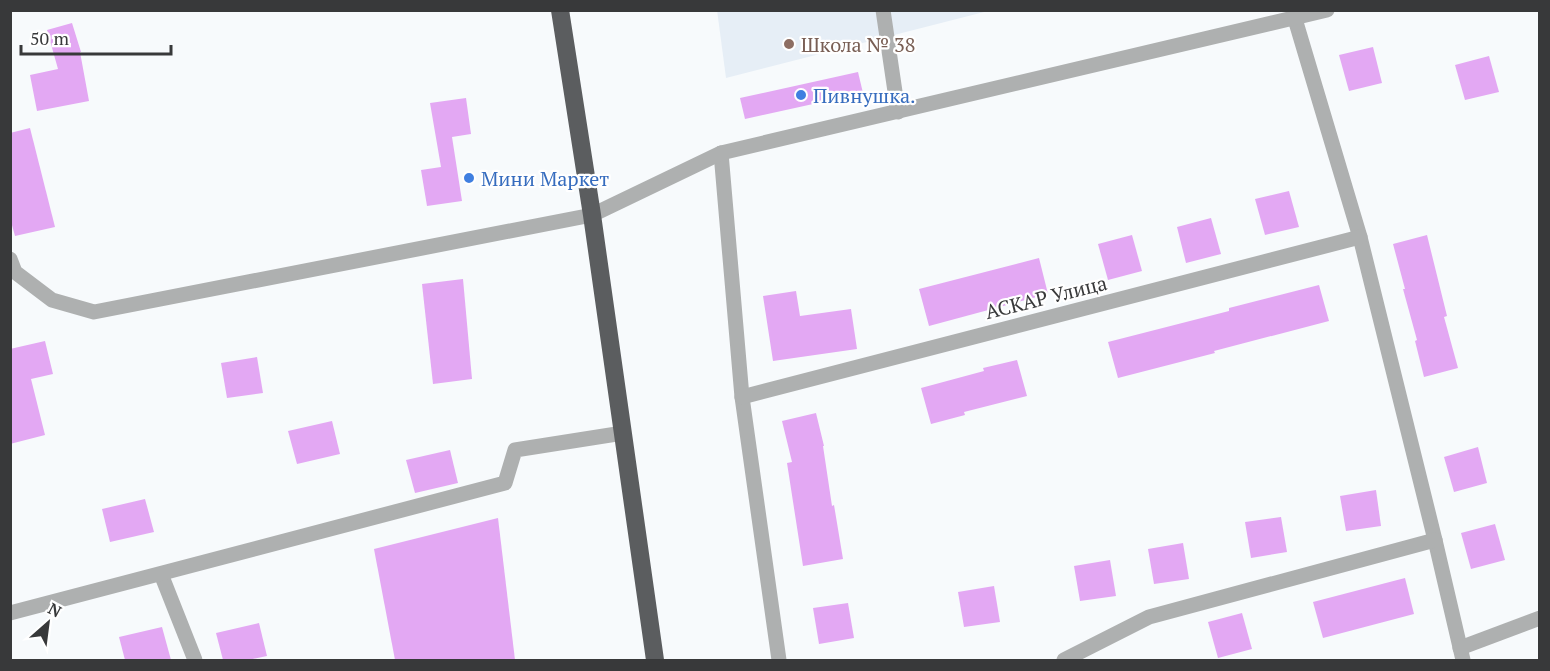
<svg xmlns="http://www.w3.org/2000/svg" width="1550" height="671" viewBox="0 0 1550 671" font-family="'PT Serif',serif">
  <rect width="100%" height="100%" fill="#f7fafc"/>
  <!-- built -->
  <path fill="#e6eef6" d="M717 10 988 11 726 78Z"/>
  <!-- building -->
  <g fill="#e3a8f3">
    <path d="M72 23 81 52H80L89 101 37 111 30 75 58 69 47 30Z"/>
    <path d="M1373 47 1382 83 1349 91 1339 55Z"/>
    <path d="M1489 56 1499 92 1465 100 1455 65Z"/>
    <path d="M858 72 863 93 745 119 740 98Z"/>
    <path d="M466 98 471 134 452 137 462 201 427 206 421 170 441 167 430 103Z"/>
    <path d="M30 128 55 227 15 236 10 218V133Z"/>
    <path d="M1289 191 1299 227 1265 235 1255 199Z"/>
    <path d="M1211 218 1221 254 1186 263 1177 227Z"/>
    <path d="M1132 235 1142 271 1108 280 1098 244Z"/>
    <path d="M1427 235 1447 316 1444 317 1458 368 1424 377 1415 341 1417 340 1403 289H1405L1393 244Z"/>
    <path d="M1039 258 1048 294 929 326 919 289Z"/>
    <path d="M463 279 472 379 433 384 422 284Z"/>
    <path d="M1319 285 1329 321 1214 351 1215 353 1118 378 1108 342 1229 311V308Z"/>
    <path d="M796 291 800 316 851 309 857 349 773 361 763 296Z"/>
    <path d="M45 341 53 374 31 379 45 435 10 444V349Z"/>
    <path d="M257 357 263 393 227 398 221 363Z"/>
    <path d="M1017 360 1027 396 964 412 965 415 931 424 921 388 984 371 983 368Z"/>
    <path d="M816 413 824 446H823L832 506 834 505 843 559 803 566 787 463 792 462 782 421Z"/>
    <path d="M332 421 340 454 297 464 288 431Z"/>
    <path d="M1478 447 1487 483 1454 492 1444 457Z"/>
    <path d="M450 450 458 483 415 493 406 460Z"/>
    <path d="M1376 490 1381 526 1346 531 1340 496Z"/>
    <path d="M145 499 154 532 110 542 102 509Z"/>
    <path d="M1281 517 1287 552 1251 558 1245 522Z"/>
    <path d="M498 518 515 660H395L374 549Z"/>
    <path d="M1495 524 1505 560 1471 569 1461 533Z"/>
    <path d="M1183 543 1189 579 1154 584 1148 549Z"/>
    <path d="M1110 560 1116 596 1080 601 1074 566Z"/>
    <path d="M1405 578 1414 614 1323 638 1313 602Z"/>
    <path d="M994 586 1000 622 964 627 958 592Z"/>
    <path d="M848 603 854 638 819 644 813 608Z"/>
    <path d="M1242 613 1252 649 1218 658 1208 622Z"/>
    <path d="M259 623 267 656 248 660H223L216 633Z"/>
    <path d="M162 627 171 660H125L119 637Z"/>
  </g>
  <g fill="none" stroke-linecap="round" stroke-linejoin="round">
    <!-- minor -->
    <g stroke="#aeb0b0" stroke-width="15">
      <path d="M883 10 898 112"/>
      <path d="M1295 19 1360 237 1435 540 1463 660"/>
      <path d="M721 153 742 397 779 660"/>
      <path d="M10 259 15 272 52 300 94 312 592 215 721 153 1327 10"/>
      <path d="M742 397 1360 237"/>
      <path d="M161 574 195 660"/>
      <path d="M10 613 505 483 515 450 623 433"/>
      <path d="M1460 648 1540 618"/>
      <path d="M1064 660 1149 617 1435 540"/>
    </g>
    <!-- highway -->
    <path stroke="#5b5d5f" stroke-width="18" d="M560 10 592 215 655 660"/>
  </g>
  <!-- markers -->
  <circle fill="#8d6e63" stroke="#fff" stroke-width="2" cx="789" cy="44" r="6"/>
  <g fill="#3f7fe0" stroke="#fff" stroke-width="2">
    <circle cx="801" cy="95" r="6"/>
    <circle cx="469" cy="178" r="6"/>
  </g>
  <g text-anchor="middle" dominant-baseline="central" stroke-width="4.5" stroke-linejoin="round" paint-order="stroke">
    <!-- education labels -->
    <g font-size="20" fill="#785e54" stroke="#fff" text-anchor="start">
      <text x="801" y="44">Школа № 38</text>
    </g>
    <!-- shop labels -->
    <g font-size="20" fill="#366cbe" stroke="#fff" text-anchor="start">
      <text x="813" y="95">Пивнушка.</text>
      <text x="481" y="178">Мини Маркет</text>
    </g>
    <!-- street labels -->
    <g font-size="20" fill="#38393a" stroke="#fff">
      <text transform="translate(1046 297) rotate(-14)">АСКАР Улица</text>
    </g>
  </g>
  <!-- border -->
  <rect width="1550" height="671" fill="none" stroke="#38393a" stroke-width="24"/>
  <!-- north arrow -->
  <g transform="translate(48 623) rotate(28)" stroke="#ffffff" stroke-width="4.5" paint-order="stroke">
  <path d="M0-4.5L10 22L0 15L-10 22Z" fill="#38393a"/>
  <text y="-9" font-size="16" font-weight="bold" text-anchor="middle" fill="#38393a">N</text>
  </g>
  <!-- scale -->
  <path d="M21 45v9h150v-9" fill="none" stroke="#38393a" stroke-width="3"/>
  <text x="30" y="45" font-size="18" fill="#38393a" stroke="#ffffff" stroke-width="4.5" paint-order="stroke">50 m</text>
</svg>
